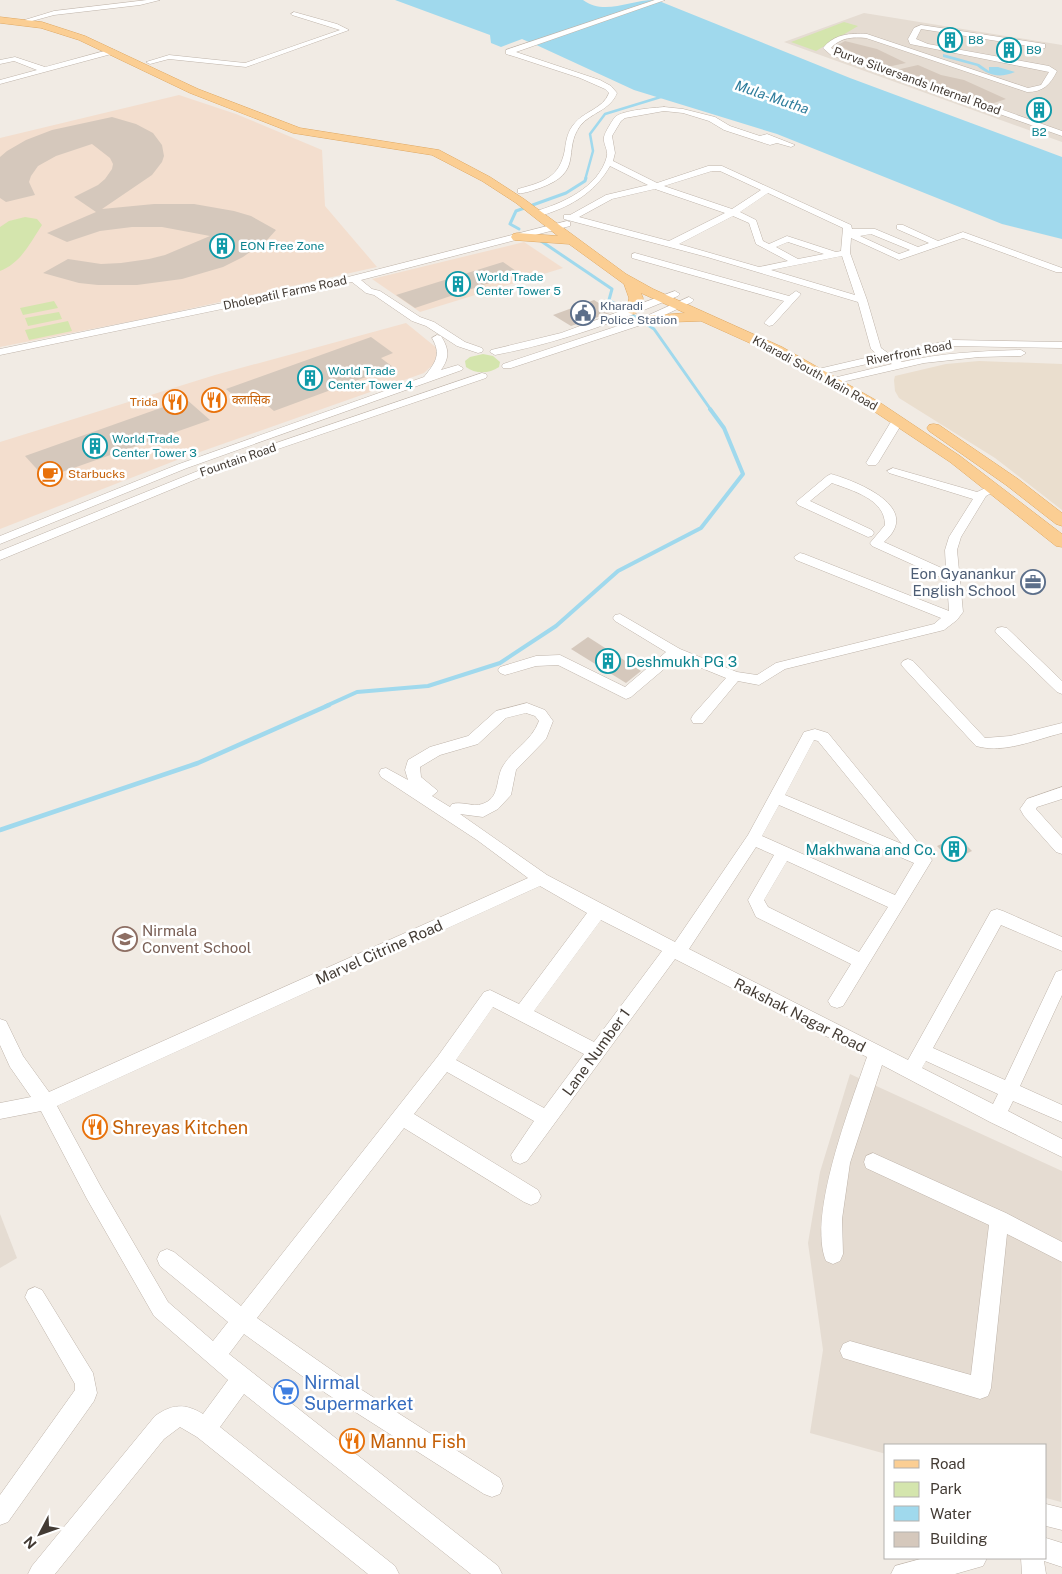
<svg xmlns="http://www.w3.org/2000/svg" width="1062" height="1574" viewBox="0 0 1062 1574" font-family="'Public Sans','Noto Sans Devanagari',sans-serif">
  <rect width="100%" height="100%" fill="#f1ebe4"/>
  <!-- residential -->
  <g fill="#e5dcd2">
    <path d="M864 13 1062 45V142L784 42Z"/>
    <path d="M850 1074 1062 1171 1061 1502 1046 1498V1445H886V1454L810 1433 823 1350 808 1243 820 1172Z"/>
    <path d="M0 1214 17 1258 0 1268Z"/>
  </g>
  <!-- commercial -->
  <g fill="#f3dece">
    <path d="M179 95 236 114 322 150 325 206 377 267 148 318 0 347V138Z"/>
    <path d="M524 242 563 268 420 312 372 279Z"/>
    <path d="M406 323 438 349 437 361 424 373 177 460 0 529V442L215 375Z"/>
  </g>
  <!-- education -->
  <path fill="#eadece" d="M979 361 1062 364V510L995 458 899 398 895 391 894 380 895 376 946 364Z"/>
  <!-- green -->
  <g fill="#d4e5ad">
    <path d="M844 22 858 26 816 51 791 42Z"/>
    <path d="M25 217 37 219 42 225C30 243 21 263 0 271V227L9 221Z"/>
    <path d="M54 301 58 308 23 315 20 308Z"/>
    <path d="M59 312 62 319 28 326 25 318Z"/>
    <path d="M68 321 72 331 29 340 25 330Z"/>
    <path d="M483 354 493 356 500 362 499 367C489 374 475 374 466 367L465 361 470 357Z"/>
  </g>
  <!-- water -->
  <g fill="#a0d9ed">
    <path d="M395 0H583C604 16 630 0 654 0L531 43 522 39 501 47 491 43 490 35Z"/>
    <path d="M659 1 850 78 1062 157V239L1002 224 777 134 634 90 532 43Z"/>
    <path d="M943 54 979 64 989 71V67H998L1015 72C1000 78 989 76 977 66L943 57Z"/>
  </g>
  <g fill="none" stroke-linecap="round" stroke-linejoin="round">
    <!-- stream-far3 -->
    <path stroke="#a0d9ed" stroke-width="2.5" d="M585 180 593 151 590 134 605 114 664 96"/>
    <!-- stream-far2 -->
    <g stroke="#a0d9ed" stroke-width="3">
      <path d="M519 229 510 224 516 211 566 193 585 181 586 178"/>
      <path d="M541 241 612 289 609 300 654 329 711 410"/>
    </g>
    <!-- stream-far1 -->
    <path stroke="#a0d9ed" stroke-width="4" d="M326 706 357 692 428 686 500 663 556 626 618 571 701 528 743 474 724 428 710 409"/>
    <!-- stream -->
    <path stroke="#a0d9ed" stroke-width="4.5" d="M0 830 198 763 329 705"/>
  </g>
  <!-- building -->
  <g fill="#d5c8bc">
    <path d="M845 41 877 49 906 63 887 67 866 59 838 45Z"/>
    <path d="M918 65 941 75 964 80 1006 99 991 104 896 70Z"/>
    <path d="M112 117 136 124 153 133 162 145 164 156 162 162 152 175 102 209 154 204H194L234 211 251 216 276 230 268 239 243 257 223 267 182 279 137 285H98L79 283 43 273 68 259 101 264 121 263 149 259 165 255 210 236 162 227H132L100 231 67 242 47 233 96 212 74 197 98 185 105 179 112 169 113 164 110 158 92 144 56 156 38 166 31 176 29 182 35 195 6 202 0 198V157L7 151 26 140 52 130Z"/>
    <path d="M503 262 519 273 415 308 396 295Z"/>
    <path d="M594 300 613 312 571 326 553 315Z"/>
    <path d="M371 337 393 353 381 358 393 367 274 411 262 401 246 406 226 389Z"/>
    <path d="M186 399 210 420 45 478 25 456Z"/>
    <path d="M588 637 641 671 626 683 571 649Z"/>
    <path d="M958 837 972 851 951 861 937 846Z"/>
  </g>
  <g fill="none" stroke-linecap="round" stroke-linejoin="round">
    <defs>
      <g id="minor">
        <path d="M147 0H160L140 5 54 15 21 24 18 22 54 11Z"/>
        <path d="M655 0H665L516 52 600 80 611 86 617 93C610 111 591 112 580 126 562 151 585 172 540 188 533 190 525 194 518 193V189C543 182 560 178 565 149 566 140 568 131 574 124 584 111 603 109 609 93L605 89 580 78 516 57 506 54V50Z"/>
        <path d="M294 12 337 24 349 30 246 67 169 59 150 64 146 62 169 55 245 63 340 30 292 15 291 14Z"/>
        <path d="M921 25 1045 44V48H1042L921 29 916 39 928 44 1049 66 1057 71C1050 85 1043 92 1027 92L866 38C853 37 841 37 831 48L837 51 1062 131V136L831 55 823 48C834 34 850 33 867 34L1028 88 1041 85 1049 72 910 44 908 39 914 28Z"/>
        <path d="M112 49 116 51 115 53 0 84V80L37 70 14 61 0 64V60L15 57 45 67Z"/>
        <path d="M664 107 683 109 715 117 730 126 760 136 767 134 795 145 791 147 777 143 770 145 724 130 709 121 683 113 664 111 625 118 621 121 612 136 615 153 613 161 657 183 708 166H722L851 225 852 229H875L918 247 929 243 897 229V225H903L938 241 963 232 1062 268V272H1056L963 238 899 260 851 238 850 253 867 300 881 348 888 353 953 340 1062 342V348L953 346 895 357 902 362C941 353 981 351 1021 350L1026 353 1021 356 979 357 924 363 833 384 829 383 828 381 829 379 892 364 885 360 818 375 813 372 814 370 878 355 871 349 858 302 707 257 564 219V215H570L606 195 648 185 610 166C597 189 577 203 552 212 546 214 539 217 533 216V212C561 204 599 188 607 156 608 149 603 144 604 137 605 132 612 121 615 117 623 110 653 108 664 107ZM712 171H720L761 190 732 209 664 186ZM655 189 725 213 669 241 579 217 612 199ZM768 193 843 228 841 251 836 252 787 236 769 244 763 241 756 220 740 212ZM733 216 749 223 756 244 788 261 759 267 679 244ZM871 234 910 250 899 254 860 236ZM788 242 824 254 798 259 776 247ZM842 256 855 295 771 270Z"/>
        <path d="M567 221 570 222V226L361 280 372 289 380 291 420 317 434 322 465 342 482 348 483 350 482 352 478 353 457 346 426 326 412 321 374 295 366 293 352 282 0 355V349L348 277Z"/>
        <path d="M635 253 789 296 796 291 801 294 773 325 769 326 764 323 784 301 632 258V254Z"/>
        <path d="M675 291 680 294 678 296C619 321 559 343 495 355L490 352 491 350 561 333Z"/>
        <path d="M689 297 694 300 692 302 650 322 511 368H503L502 366 503 364 642 318Z"/>
        <path d="M437 335 441 336C449 349 450 357 441 370L458 365 463 368 462 370 187 468 0 544V536L179 464 424 377C435 363 442 355 432 338Z"/>
        <path d="M482 373 486 374 487 376 486 378 228 466 0 560V551L220 462Z"/>
        <path d="M898 417 904 420 878 463 876 465H868L866 463 892 420Z"/>
        <path d="M893 468 977 492 994 484 1000 488 986 496 961 537 957 550 963 612 957 620 944 630 785 669 759 685 738 681 703 723H693L691 719 693 715 726 678 677 658 631 697 626 699 558 665 536 666 505 675 500 673 498 670 500 667 536 656 560 655 625 687 666 652 615 621 613 618 615 615 620 614 680 649 737 672 757 675 776 663 934 624 941 618 796 560 794 557 800 553 804 554 949 611 947 580 872 546 870 543 885 525C885 499 853 491 832 483L810 501 872 530 874 533 872 536 868 537 798 505 796 502 827 476 831 474C859 482 923 508 884 542L946 570 945 550 949 537 973 499 889 473 887 471Z"/>
        <path d="M1002 627 1007 628 1062 681V694L1057 692 997 634 995 631 997 628Z"/>
        <path d="M908 659 913 661 985 738 1010 736 1062 723V733C1034 740 1004 754 976 746L903 667 901 664 903 661Z"/>
        <path d="M527 703 545 710 553 721 546 739 516 770 511 795 498 809 483 817 460 814 547 875 675 942 748 835 804 732 815 729 828 733 932 860 843 1006 837 1008 831 1006 828 1001 851 964 756 917 748 900 774 855 756 847 689 949 908 1060 991 911 997 909 1003 911 1062 937V951L1001 925 933 1048 1005 1080 1056 972 1062 970V995L1020 1086 1062 1105V1122L1013 1101 1008 1111 1062 1139V1157L990 1122 882 1065 850 1163 842 1219 843 1254 840 1261 833 1264 826 1261C807 1216 851 1104 867 1057L675 959 527 1161 520 1164 513 1161 511 1155 534 1121 447 1072 414 1114 538 1190 541 1196 538 1202 531 1205 524 1202 404 1128 257 1318 343 1378 500 1478 503 1486 500 1494 492 1497 484 1494 327 1394 244 1334 229 1354 498 1566 502 1574H471L244 1394 220 1427 395 1566 399 1574H368L197 1437 180 1427 164 1439 55 1574H28L32 1566 155 1416C172 1404 185 1403 203 1414L228 1380 154 1316 87 1199 41 1111 0 1119V1103L31 1097 10 1067 0 1045V1019L6 1021 23 1056 49 1092 528 878 477 840 381 777 379 773 381 769 386 768 408 780 405 770 408 760 430 747 468 736 496 711ZM526 713 535 716 539 721C531 742 513 749 503 766 495 779 501 798 482 804 473 807 461 801 452 804L450 807 432 796 438 791 421 777 420 767 440 755 478 744 506 718ZM814 740 818 741 902 844 785 795ZM779 805 914 863 895 895 762 836ZM787 861 888 907 859 952 768 907 764 900ZM540 886 587 913 519 1004 490 990 484 992 438 1056 241 1306 174 1252 167 1249 160 1252 157 1259 160 1266 228 1322 213 1341 168 1302 101 1187 57 1106ZM601 920 662 951 594 1042 534 1011ZM493 1007 584 1054 544 1108 456 1060ZM926 1061 998 1094 993 1104 922 1068Z"/>
        <path d="M1062 787V799L1037 807 1036 809 1062 838V854L1056 852 1024 816 1020 809 1027 799Z"/>
        <path d="M873 1153 1006 1213 1062 1242V1262L1007 1234 991 1388 988 1396 980 1399 843 1358 840 1351 843 1344 850 1341 971 1375 989 1225 866 1168 864 1162 866 1156Z"/>
        <path d="M35 1287 42 1290 93 1373 97 1393 94 1401 8 1522 0 1525V1495L75 1390V1384L25 1297 28 1290Z"/>
        <path d="M1046 1504 1062 1508V1530L1046 1526Z"/>
        <path d="M1046 1538 1062 1543V1567L1044 1561 1046 1574H1022L1021 1558H1046Z"/>
        <path d="M924 1558H987L983 1566 955 1574H891L895 1566Z"/>
      </g>
      <g id="major">
        <path d="M0 17 42 22 85 36 198 89 300 128 439 150 490 177 524 199 626 274 653 289 782 347 879 402 960 456 1062 534V547L1056 546 950 462 869 408 772 353 701 321 641 323 639 320 646 316 685 313 641 293 643 298 641 310 634 314 629 313 627 310 629 298 624 284 569 244 513 240 511 237 513 234 517 233 558 236 516 203 482 181 432 155 293 133 190 93 79 40 41 28 0 23Z"/>
        <path d="M934 424 939 425 1018 479 1062 513V526L1056 524 1006 485 929 431 927 428 929 425Z"/>
      </g>
    </defs>
    <!-- minor casing -->
    <use href="#minor" stroke="#bfb4aa" stroke-width="1"/>
    <!-- major casing -->
    <use href="#major" stroke="#dfa863" stroke-width="1"/>
    <!-- minor -->
    <use href="#minor" fill="#fff" fill-rule="evenodd"/>
    <!-- major -->
    <use href="#major" fill="#fbce93" fill-rule="evenodd"/>
  </g>
  <!-- icons -->
  <defs>
    <symbol id="building-ring" viewBox="-11 -11 22 22"><circle r="9.5" fill="#fff" stroke="#0f9aa8" stroke-width="1.5"/><path d="M-4-6H4V6H1V3H-1V6H-4ZM-2.5-4.3h1.7v1.8h-1.7ZM.8-4.3h1.7v1.8H.8ZM-2.5-1h1.7V.8h-1.7ZM.8-1h1.7V.8H.8Z" fill="#0f9aa8"/></symbol>
    <symbol id="civic-ring" viewBox="-11 -11 22 22"><circle r="9.5" fill="#fff" stroke="#5c6f8a" stroke-width="1.5"/><path d="M-.6-6.5H3V-4.5H.6V-3L4-1V1h2V6H-6V1h2V-1L-.6-3ZM-1.2 2.5V6h2.4V2.5Z" fill="#5c6f8a"/></symbol>
    <symbol id="restaurant-ring" viewBox="-11 -11 22 22"><circle r="9.5" fill="#fff" stroke="#e8710a" stroke-width="1.5"/><path d="M-5-6h1v4h1v-4h1v4h1v-4h1v5L-1.5 .5V6h-2V.5L-5-1ZM5-6V6H3V1.5H1.5Q1.5-4 5-6Z" fill="#e8710a"/></symbol>
    <symbol id="cafe-ring" viewBox="-11 -11 22 22"><circle r="9.5" fill="#fff" stroke="#e8710a" stroke-width="1.5"/><path d="M-5.5-4.5H6V0H3Q3 3.5 0 3.5H-2.5Q-5.5 3.5-5.5 0ZM3-3.2v2h1.7v-2ZM-6 4.5H4V6H-6Z" fill="#e8710a"/></symbol>
    <symbol id="office-ring" viewBox="-11 -11 22 22"><circle r="9.5" fill="#fff" stroke="#5c6f8a" stroke-width="1.5"/><path d="M-6-3h4V-5.5h4V-3h4V5H-6ZM-1-4.5V-3h2v-1.5ZM-6 0V1H6V0Z" fill="#5c6f8a"/></symbol>
    <symbol id="school-ring" viewBox="-11 -11 22 22"><circle r="9.5" fill="#fff" stroke="#8d6e63" stroke-width="1.5"/><path d="M0-5L7-2L0 1L-7-2ZM-4 1L0 2.5L4 1V4Q0 6-4 4Z" fill="#8d6e63"/></symbol>
    <symbol id="supermarket-ring" viewBox="-11 -11 22 22"><circle r="9.5" fill="#fff" stroke="#3f7fe0" stroke-width="1.5"/><path d="M-6-5.5h2.5l.6 2H6L4.5 2H-2.5L-4.4-4H-6ZM-1.5 3.2a1.3 1.3 0 1 0 .1 0ZM3 3.2a1.3 1.3 0 1 0 .1 0Z" fill="#3f7fe0"/></symbol>
  </defs>
  <g fill-rule="evenodd">
    <use href="#building-ring" x="936" y="26" width="28" height="28"/>
    <use href="#building-ring" x="995" y="36" width="28" height="28"/>
    <use href="#building-ring" x="1025" y="96" width="28" height="28"/>
    <use href="#building-ring" x="208" y="232" width="28" height="28"/>
    <use href="#building-ring" x="444" y="270" width="28" height="28"/>
    <use href="#civic-ring" x="569" y="299" width="28" height="28"/>
    <use href="#building-ring" x="296" y="364" width="28" height="28"/>
    <use href="#restaurant-ring" x="200" y="386" width="28" height="28"/>
    <use href="#restaurant-ring" x="161" y="388" width="28" height="28"/>
    <use href="#building-ring" x="81" y="432" width="28" height="28"/>
    <use href="#cafe-ring" x="36" y="460" width="28" height="28"/>
    <use href="#office-ring" x="1019" y="568" width="28" height="28"/>
    <use href="#building-ring" x="594" y="647" width="28" height="28"/>
    <use href="#building-ring" x="940" y="835" width="28" height="28"/>
    <use href="#school-ring" x="111" y="925" width="28" height="28"/>
    <use href="#restaurant-ring" x="81" y="1113" width="28" height="28"/>
    <use href="#supermarket-ring" x="272" y="1378" width="28" height="28"/>
    <use href="#restaurant-ring" x="338" y="1427" width="28" height="28"/>
  </g>
  <g text-anchor="middle" dominant-baseline="central" stroke-width="5" stroke-linejoin="round" paint-order="stroke">
    <!-- far-culture labels -->
    <g font-size="12" fill="#0d838f" stroke="#fff" text-anchor="start">
      <text x="968" y="40">B8</text>
      <text x="1026" y="50">B9</text>
      <text x="1039" y="132" text-anchor="middle">B2</text>
      <text x="240" y="246">EON Free Zone</text>
      <text x="476" y="277">World Trade<tspan x="476" dy="14">Center Tower 5</tspan></text>
      <text x="328" y="371">World Trade<tspan x="328" dy="14">Center Tower 4</tspan></text>
      <text x="112" y="439">World Trade<tspan x="112" dy="14">Center Tower 3</tspan></text>
    </g>
    <!-- far-street labels -->
    <g font-size="12" fill="#433b34" stroke="#fff">
      <text transform="translate(917 81) rotate(20)">Purva Silversands Internal Road</text>
      <text transform="translate(285 293) rotate(-12)">Dholepatil Farms Road</text>
      <text transform="translate(909 353) rotate(-11)">Riverfront Road</text>
      <text transform="translate(815 373) rotate(29)">Kharadi South Main Road</text>
      <text transform="translate(238 460) rotate(-19)">Fountain Road</text>
    </g>
    <!-- far-service labels -->
    <g font-size="12" fill="#4e5e75" stroke="#fff" text-anchor="start">
      <text x="600" y="306">Kharadi<tspan x="600" dy="14">Police Station</tspan></text>
    </g>
    <!-- far-food labels -->
    <g font-size="12" fill="#c56008" stroke="#fff" text-anchor="start">
      <text x="232" y="400">क्लासिक</text>
      <text x="158" y="402" text-anchor="end">Trida</text>
      <text x="68" y="474">Starbucks</text>
    </g>
    <!-- far-water labels -->
    <g font-size="14" font-style="italic" fill="#2e7d9c" stroke="#fff">
      <text transform="translate(772 97) rotate(19)">Mula-Mutha</text>
    </g>
    <!-- service labels -->
    <g font-size="15" fill="#4e5e75" stroke="#fff" text-anchor="end">
      <text x="1016" y="573">Eon Gyanankur<tspan x="1016" dy="17">English School</tspan></text>
    </g>
    <!-- culture labels -->
    <g font-size="15" fill="#0d838f" stroke="#fff" text-anchor="start">
      <text x="626" y="661">Deshmukh PG 3</text>
      <text x="936" y="849" text-anchor="end">Makhwana and Co.</text>
    </g>
    <!-- education labels -->
    <g font-size="15" fill="#785e54" stroke="#fff" text-anchor="start">
      <text x="142" y="930">Nirmala<tspan x="142" dy="17">Convent School</tspan></text>
    </g>
    <!-- street labels -->
    <g font-size="15" fill="#433b34" stroke="#fff">
      <text transform="translate(379 952) rotate(-24)">Marvel Citrine Road</text>
      <text transform="translate(800 1015) rotate(27)">Rakshak Nagar Road</text>
      <text transform="translate(596 1052) rotate(-54)">Lane Number 1</text>
    </g>
    <!-- near-food labels -->
    <g font-size="18" fill="#c56008" stroke="#fff" text-anchor="start">
      <text x="112" y="1127">Shreyas Kitchen</text>
      <text x="370" y="1441">Mannu Fish</text>
    </g>
    <!-- near-shop labels -->
    <g font-size="18" fill="#366cbe" stroke="#fff" text-anchor="start">
      <text x="304" y="1382">Nirmal<tspan x="304" dy="21">Supermarket</tspan></text>
    </g>
  </g>
  <!-- legend -->
  <rect x="884" y="1444" width="162" height="115" fill="#ffffff" stroke="#b4b1ae"/>
  <rect x="894" y="1460" width="25" height="8" fill="#fbce93" stroke="#b4b1ae"/>
  <text x="930" y="1469" font-size="15" fill="#433b34">Road</text>
  <rect x="894" y="1482" width="25" height="15" fill="#d4e5ad" stroke="#b4b1ae"/>
  <text x="930" y="1494" font-size="15" fill="#433b34">Park</text>
  <rect x="894" y="1506" width="25" height="15" fill="#a0d9ed" stroke="#b4b1ae"/>
  <text x="930" y="1519" font-size="15" fill="#433b34">Water</text>
  <rect x="894" y="1532" width="25" height="15" fill="#d5c8bc" stroke="#b4b1ae"/>
  <text x="930" y="1544" font-size="15" fill="#433b34">Building</text>
  <!-- north arrow -->
  <g transform="translate(40 1534) rotate(229)" stroke="#ffffff" stroke-width="4" paint-order="stroke">
  <path d="M0-4L9 19L0 12L-9 19Z" fill="#433b34"/>
  <text y="-8" font-size="14" font-weight="bold" text-anchor="middle" fill="#433b34">N</text>
  </g>
</svg>
